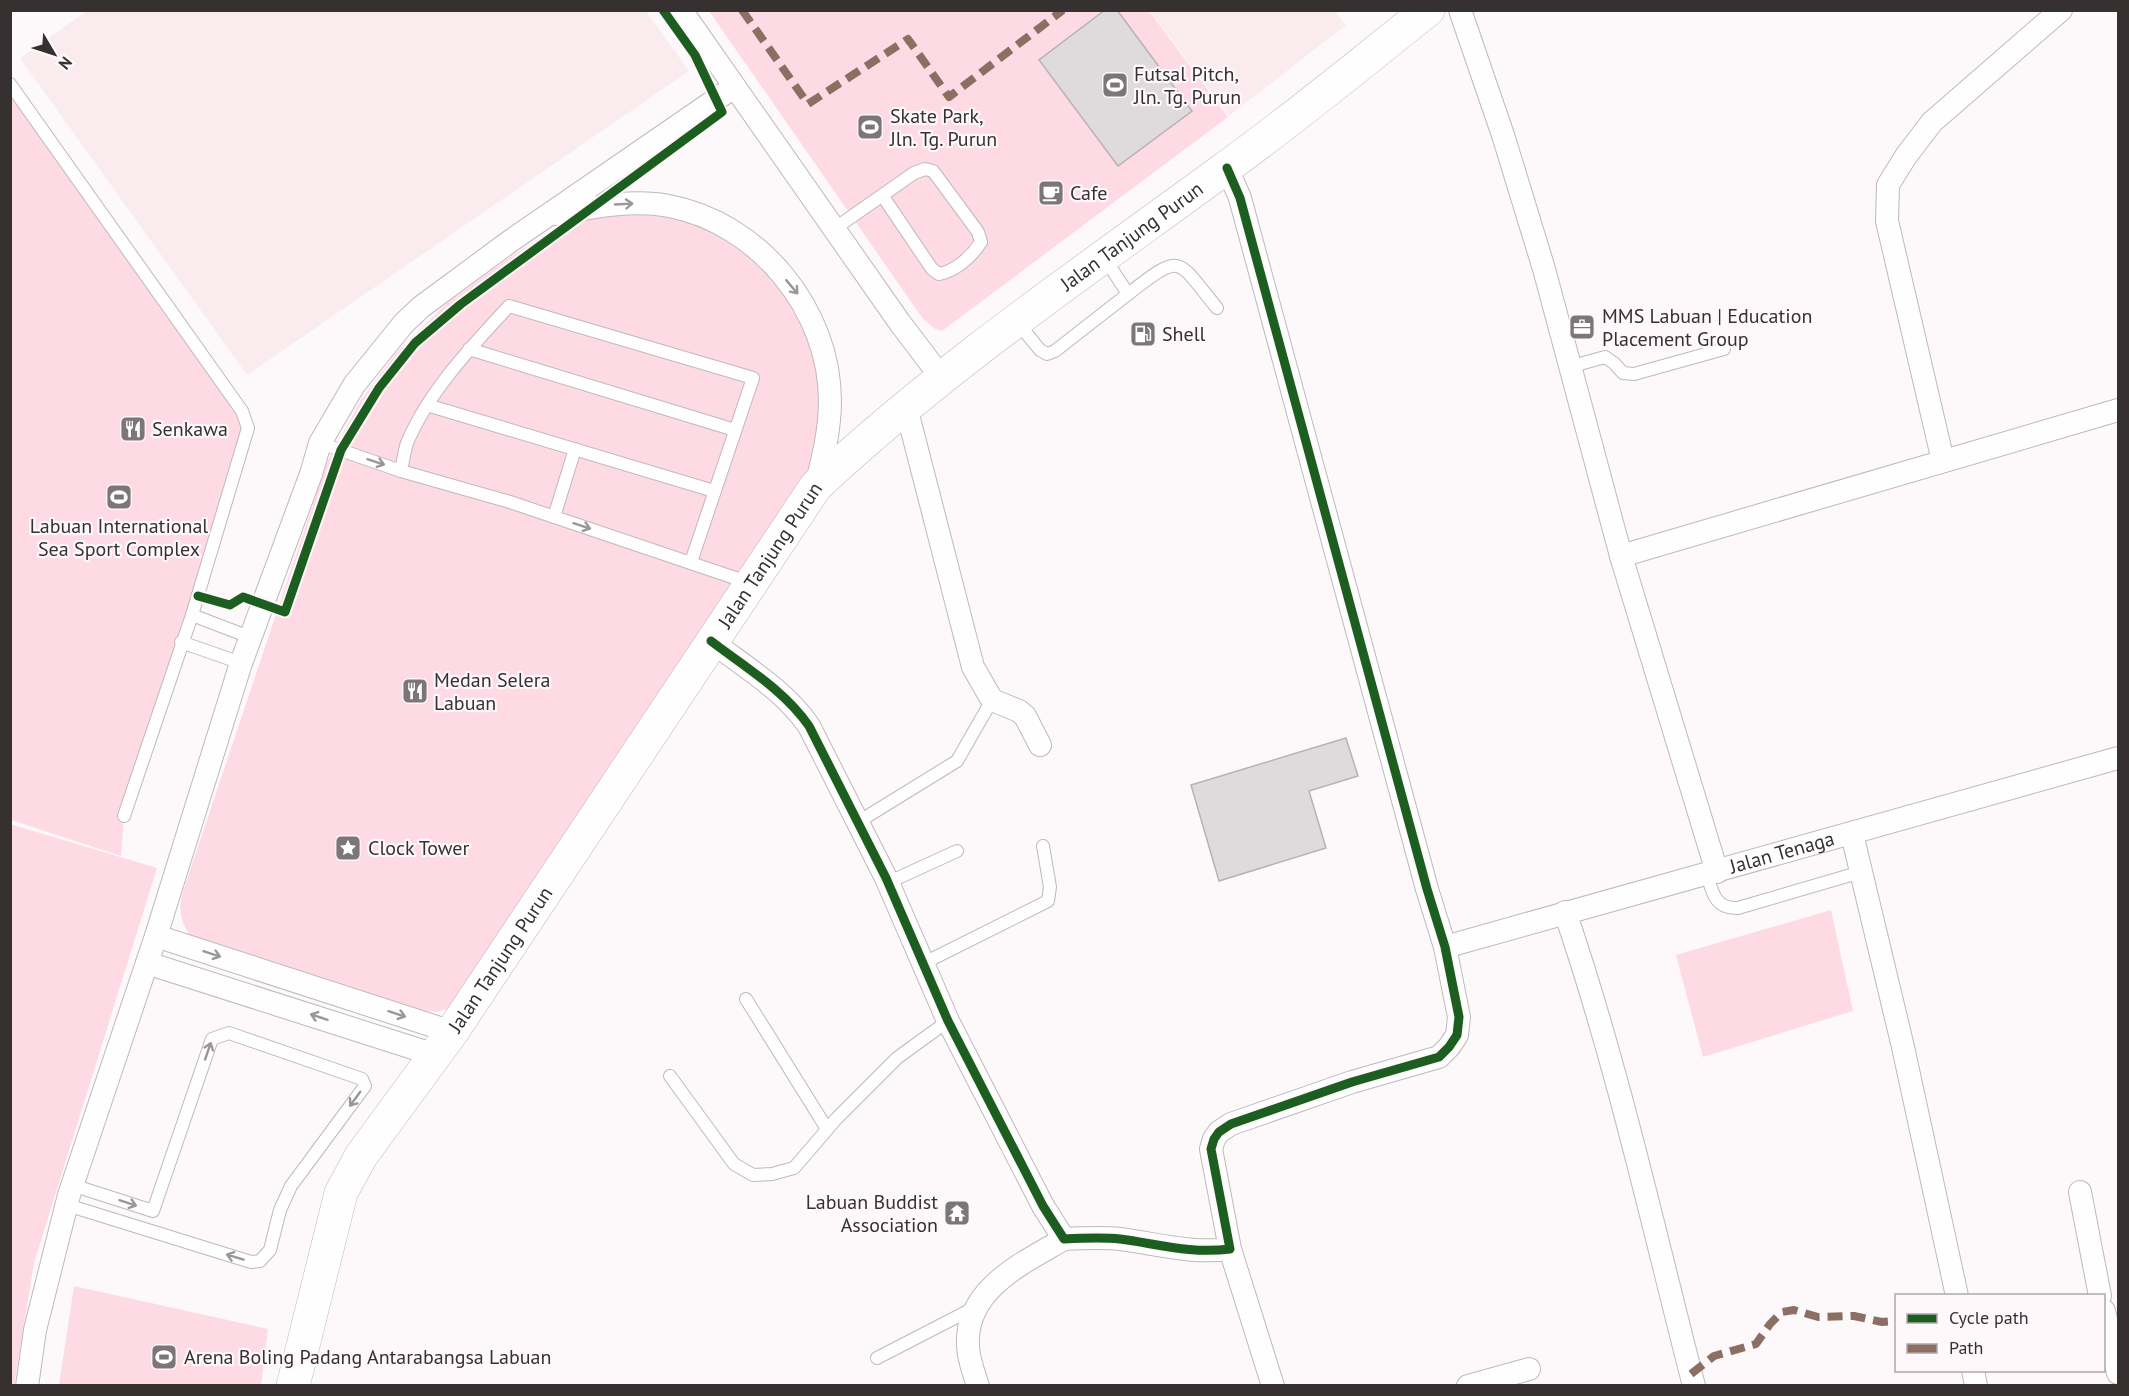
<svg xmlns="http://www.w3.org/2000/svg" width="2129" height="1396" viewBox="0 0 2129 1396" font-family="'PT Sans',sans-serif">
  <rect width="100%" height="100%" fill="#fdf9fb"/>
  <!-- built -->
  <g fill="#f9ebee">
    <path d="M646 11 689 71 247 375 20 58 87 11Z"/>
    <path d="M1150 11H1334L1346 25 1229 116Z"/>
  </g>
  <!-- green -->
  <g fill="#fedae4">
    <path d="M709 11H1149L1228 117 942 331 935 329 923 319Z"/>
    <path d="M10 84 242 411 243 448 124 816 121 856 11 820Z"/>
    <path d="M643 215 674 218 703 227 738 246 766 269 793 301 814 349 823 399 808 484 450 1008 437 1012 402 1009 189 935C180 918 178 910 183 891L328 460 361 400 397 352 445 305 510 257 553 230 600 216Z"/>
    <path d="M10 824 157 868 34 1263 14 1386 10 1385Z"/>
    <path d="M1831 910 1853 1011 1703 1057 1676 955Z"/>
    <path d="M74 1286 268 1329 261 1385H59Z"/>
  </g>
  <!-- building -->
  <g fill="#dfdbdc" stroke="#b7b2b4" stroke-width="1.5">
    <path d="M1105 10H1117L1192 111 1118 166 1039 60Z"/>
    <path d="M1346 738 1358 776 1309 791 1326 848 1219 881 1191 785Z"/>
  </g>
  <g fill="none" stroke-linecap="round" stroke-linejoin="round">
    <defs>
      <g id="lane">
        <path d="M10 84 242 411 248 428 192 615 124 816"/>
        <path d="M834 229 914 173 925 169 933 171 978 232 981 242C972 256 956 271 939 274L932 269 882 195"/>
        <path d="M1128 294C1183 252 1175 257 1217 308"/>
        <path d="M1017 322 1040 350 1047 354 1055 351 1128 294 1104 257"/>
        <path d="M469 349 735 430"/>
        <path d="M1569 367 1605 357 1614 363 1623 373 1634 374 1724 349"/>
        <path d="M427 405 714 491"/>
        <path d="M320 443 401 471 510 502 750 583"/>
        <path d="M401 471C403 462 404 452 407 443 429 391 471 347 509 306L753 378 691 562"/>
        <path d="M554 517 575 449"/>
        <path d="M192 615 252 638"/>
        <path d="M181 642 241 663"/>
        <path d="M858 822 957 761 992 700"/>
        <path d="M1707 874C1712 892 1715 909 1738 908L1861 872"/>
        <path d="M887 883 957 851"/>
        <path d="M922 964 1048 901 1050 887 1043 846"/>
        <path d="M746 999 827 1129"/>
        <path d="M670 1076 734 1164 753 1175 772 1174 794 1168 837 1118 897 1058 948 1021"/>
        <path d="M67 1205 251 1262 260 1261 270 1250 280 1210 291 1186 365 1086 362 1079 229 1033 212 1039 153 1211 72 1185"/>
        <path d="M877 1358 974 1308"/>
      </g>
      <g id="street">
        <path d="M681 10 900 323 941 377"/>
        <path d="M1460 10 1503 135 1544 269 1621 556 1717 872"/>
        <path d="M556 214C594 207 631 199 669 206 759 223 830 310 830 401 830 430 823 458 816 486"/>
        <path d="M906 407 973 667 992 700 1019 711 1025 716 1040 745"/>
        <path d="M1943 461 1887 221 1888 185 1906 156 1932 122 2061 10"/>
        <path d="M1621 556 2118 410"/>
        <path d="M711 641C745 667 784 690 809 726L886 878 948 1021 1043 1206 1064 1239C1082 1238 1102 1237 1120 1239 1158 1244 1191 1254 1230 1249L1211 1149 1214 1139 1219 1132 1231 1124 1352 1082 1439 1057 1449 1047 1457 1035 1459 1017 1445 947 1427 889 1240 198 1227 168"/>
        <path d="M1852 834 1903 1047 1957 1296"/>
        <path d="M1565 912C1618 1067 1653 1227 1694 1386"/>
        <path d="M156 936 452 1032"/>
        <path id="s1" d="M1445 947 2118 758"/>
        <path d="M147 963 435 1055"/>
        <path d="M2080 1192 2100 1296"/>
        <path d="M1230 1249 1273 1386"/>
        <path d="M2104 1311 2118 1373"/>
        <path d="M1973 1370 1976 1386"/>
        <path d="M27 1386 35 1330 69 1195 156 936 241 663 311 474 320 443 354 385 404 323 421 307 509 242 734 87"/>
        <path d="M978 1386C974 1373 968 1359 968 1345 965 1289 1023 1263 1064 1239"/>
        <path d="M1468 1386 1529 1369"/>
      </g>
      <g id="secondary">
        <path id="s2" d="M293 1386 341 1193 361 1156 452 1032 816 486C942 368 1085 271 1224 169 1294 119 1361 63 1428 10"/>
      </g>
    </defs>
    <!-- lane casing -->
    <use href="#lane" stroke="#beb9bb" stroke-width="14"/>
    <!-- street casing -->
    <use href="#street" stroke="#beb9bb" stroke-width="24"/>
    <!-- secondary casing -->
    <use href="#secondary" stroke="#beb9bb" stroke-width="34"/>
    <!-- lane -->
    <use href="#lane" stroke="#fffefe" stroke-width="12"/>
    <!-- street -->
    <use href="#street" stroke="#fffefe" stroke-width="22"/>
    <!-- secondary -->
    <use href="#secondary" stroke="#fffefe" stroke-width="33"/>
    <!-- quiet -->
    <g stroke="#8d6e63" stroke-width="8" stroke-dasharray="15 8" stroke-linecap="butt">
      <path d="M742 10 808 104 908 39 949 97 1063 10"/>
      <path d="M1691 1374 1714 1356 1756 1344 1770 1324 1782 1312 1794 1310 1818 1317 1854 1316 1882 1322 1896 1321"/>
    </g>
    <defs>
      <g id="cycleway">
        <path d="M198 596 230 605 243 597 285 612 341 450 379 388 415 343 461 304 722 112 695 55 663 10"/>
        <path d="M711 641C745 667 784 690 809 726L886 878 948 1021 1043 1206 1064 1239C1082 1238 1102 1237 1120 1239 1158 1244 1191 1254 1230 1249L1211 1149 1214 1139 1219 1132 1231 1124 1352 1082 1439 1057 1449 1047 1457 1035 1459 1017 1445 947 1427 889 1240 198 1227 168"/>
      </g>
    </defs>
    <!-- cycleway casing -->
    <use href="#cycleway" stroke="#fef8fa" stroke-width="13"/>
    <!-- cycleway -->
    <use href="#cycleway" stroke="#1b5e20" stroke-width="9"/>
  </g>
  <!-- one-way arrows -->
  <defs><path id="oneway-shaft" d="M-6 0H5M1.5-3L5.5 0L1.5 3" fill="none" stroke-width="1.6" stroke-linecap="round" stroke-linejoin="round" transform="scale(1.5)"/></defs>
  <g stroke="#9a9798">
    <use href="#oneway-shaft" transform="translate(624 204) rotate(-3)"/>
    <use href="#oneway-shaft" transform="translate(792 287) rotate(50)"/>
    <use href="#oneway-shaft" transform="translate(376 462) rotate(18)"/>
    <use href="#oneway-shaft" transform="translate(582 526) rotate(18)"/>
    <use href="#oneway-shaft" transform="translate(212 954) rotate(18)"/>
    <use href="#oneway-shaft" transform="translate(397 1014) rotate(18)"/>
    <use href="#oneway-shaft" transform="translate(319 1017) rotate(-162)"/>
    <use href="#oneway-shaft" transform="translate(208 1051) rotate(-71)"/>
    <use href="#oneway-shaft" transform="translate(355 1099) rotate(126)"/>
    <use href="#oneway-shaft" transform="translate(128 1203) rotate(18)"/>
    <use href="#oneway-shaft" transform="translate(235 1257) rotate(-163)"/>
  </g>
  <!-- icons -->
  <defs>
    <symbol id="stadium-square" viewBox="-11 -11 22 22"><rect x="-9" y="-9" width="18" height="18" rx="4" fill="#7c7678" stroke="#fef8fa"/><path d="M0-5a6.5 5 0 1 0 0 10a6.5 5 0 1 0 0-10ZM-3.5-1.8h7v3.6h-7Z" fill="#fff"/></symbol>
    <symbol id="cafe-square" viewBox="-11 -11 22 22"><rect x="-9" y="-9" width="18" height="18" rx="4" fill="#7c7678" stroke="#fef8fa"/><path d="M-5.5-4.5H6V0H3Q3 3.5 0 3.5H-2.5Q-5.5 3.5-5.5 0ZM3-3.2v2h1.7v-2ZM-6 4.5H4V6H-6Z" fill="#fff"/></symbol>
    <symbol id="office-square" viewBox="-11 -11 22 22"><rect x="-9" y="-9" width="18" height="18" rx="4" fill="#7c7678" stroke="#fef8fa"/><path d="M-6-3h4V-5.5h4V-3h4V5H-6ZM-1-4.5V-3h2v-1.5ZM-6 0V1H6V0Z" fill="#fff"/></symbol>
    <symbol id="fuel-square" viewBox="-11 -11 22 22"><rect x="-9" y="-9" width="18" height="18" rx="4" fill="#7c7678" stroke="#fef8fa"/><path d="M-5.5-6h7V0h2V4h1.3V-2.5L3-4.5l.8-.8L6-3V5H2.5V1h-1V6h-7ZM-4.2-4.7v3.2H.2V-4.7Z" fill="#fff"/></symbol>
    <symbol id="restaurant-square" viewBox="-11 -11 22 22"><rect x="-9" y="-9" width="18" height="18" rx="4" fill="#7c7678" stroke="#fef8fa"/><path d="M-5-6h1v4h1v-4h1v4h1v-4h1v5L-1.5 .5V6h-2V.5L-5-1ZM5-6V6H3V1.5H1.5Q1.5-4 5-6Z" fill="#fff"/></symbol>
    <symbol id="sight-square" viewBox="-11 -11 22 22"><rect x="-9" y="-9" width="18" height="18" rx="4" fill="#7c7678" stroke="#fef8fa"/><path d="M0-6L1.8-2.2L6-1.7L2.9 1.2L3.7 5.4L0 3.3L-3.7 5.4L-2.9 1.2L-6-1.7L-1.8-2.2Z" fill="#fff"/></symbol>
    <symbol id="temple-square" viewBox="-11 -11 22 22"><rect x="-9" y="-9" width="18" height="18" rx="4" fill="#7c7678" stroke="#fef8fa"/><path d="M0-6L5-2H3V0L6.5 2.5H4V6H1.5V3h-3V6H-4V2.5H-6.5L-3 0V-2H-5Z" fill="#fff"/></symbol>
  </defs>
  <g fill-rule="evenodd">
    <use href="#stadium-square" x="1100" y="70" width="30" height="30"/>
    <use href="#stadium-square" x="855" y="112" width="30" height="30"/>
    <use href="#cafe-square" x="1036" y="178" width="30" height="30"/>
    <use href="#office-square" x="1567" y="312" width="30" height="30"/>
    <use href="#fuel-square" x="1128" y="319" width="30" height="30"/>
    <use href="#restaurant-square" x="118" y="414" width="30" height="30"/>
    <use href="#stadium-square" x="104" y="482" width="30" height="30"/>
    <use href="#restaurant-square" x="400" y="676" width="30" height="30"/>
    <use href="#sight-square" x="333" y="833" width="30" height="30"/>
    <use href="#temple-square" x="942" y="1198" width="30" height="30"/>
    <use href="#stadium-square" x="149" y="1342" width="30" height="30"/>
  </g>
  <g text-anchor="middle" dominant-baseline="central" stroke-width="4.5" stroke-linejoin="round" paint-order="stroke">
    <!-- poi labels -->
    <g font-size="20" fill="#363031" stroke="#fef8fa" text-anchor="start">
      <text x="1134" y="74">Futsal Pitch,<tspan x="1134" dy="23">Jln. Tg. Purun</tspan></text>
      <text x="890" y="116">Skate Park,<tspan x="890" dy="23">Jln. Tg. Purun</tspan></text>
      <text x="1070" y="193">Cafe</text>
      <text x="1602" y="316">MMS Labuan | Education<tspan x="1602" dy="23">Placement Group</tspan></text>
      <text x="1162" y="334">Shell</text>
      <text x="152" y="429">Senkawa</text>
      <text x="119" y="526" text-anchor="middle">Labuan International<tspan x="119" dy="23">Sea Sport Complex</tspan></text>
      <text x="434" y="680">Medan Selera<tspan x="434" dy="23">Labuan</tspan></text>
      <text x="368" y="848">Clock Tower</text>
      <text x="938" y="1202" text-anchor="end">Labuan Buddist<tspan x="938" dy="23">Association</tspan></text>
      <text x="184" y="1357">Arena Boling Padang Antarabangsa Labuan</text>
    </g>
    <!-- street labels -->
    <g font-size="20" fill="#363031" stroke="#fef8fa">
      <text stroke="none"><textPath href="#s2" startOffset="1454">Jalan Tanjung Purun</textPath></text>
      <text stroke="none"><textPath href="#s2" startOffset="968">Jalan Tanjung Purun</textPath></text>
      <text stroke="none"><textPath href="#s1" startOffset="350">Jalan Tenaga</textPath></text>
      <text stroke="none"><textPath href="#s2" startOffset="482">Jalan Tanjung Purun</textPath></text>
    </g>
  </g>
  <!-- border -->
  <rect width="2129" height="1396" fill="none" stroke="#363031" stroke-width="24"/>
  <!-- legend -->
  <rect x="1895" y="1294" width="210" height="78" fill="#fef8fa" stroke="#aea8aa" stroke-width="1.5"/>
  <rect x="1907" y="1314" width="30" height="9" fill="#1b5e20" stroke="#aea8aa" stroke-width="1.5"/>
  <text x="1949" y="1324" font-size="18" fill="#363031">Cycle path</text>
  <rect x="1907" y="1344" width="30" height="9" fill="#8d6e63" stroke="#aea8aa" stroke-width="1.5"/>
  <text x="1949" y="1354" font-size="18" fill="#363031">Path</text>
  <!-- north arrow -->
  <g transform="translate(54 54) rotate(129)" stroke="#fef8fa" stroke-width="4.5" paint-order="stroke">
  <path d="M0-4.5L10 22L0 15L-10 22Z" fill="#363031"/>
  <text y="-9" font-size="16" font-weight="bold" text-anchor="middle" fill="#363031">N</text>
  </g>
</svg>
